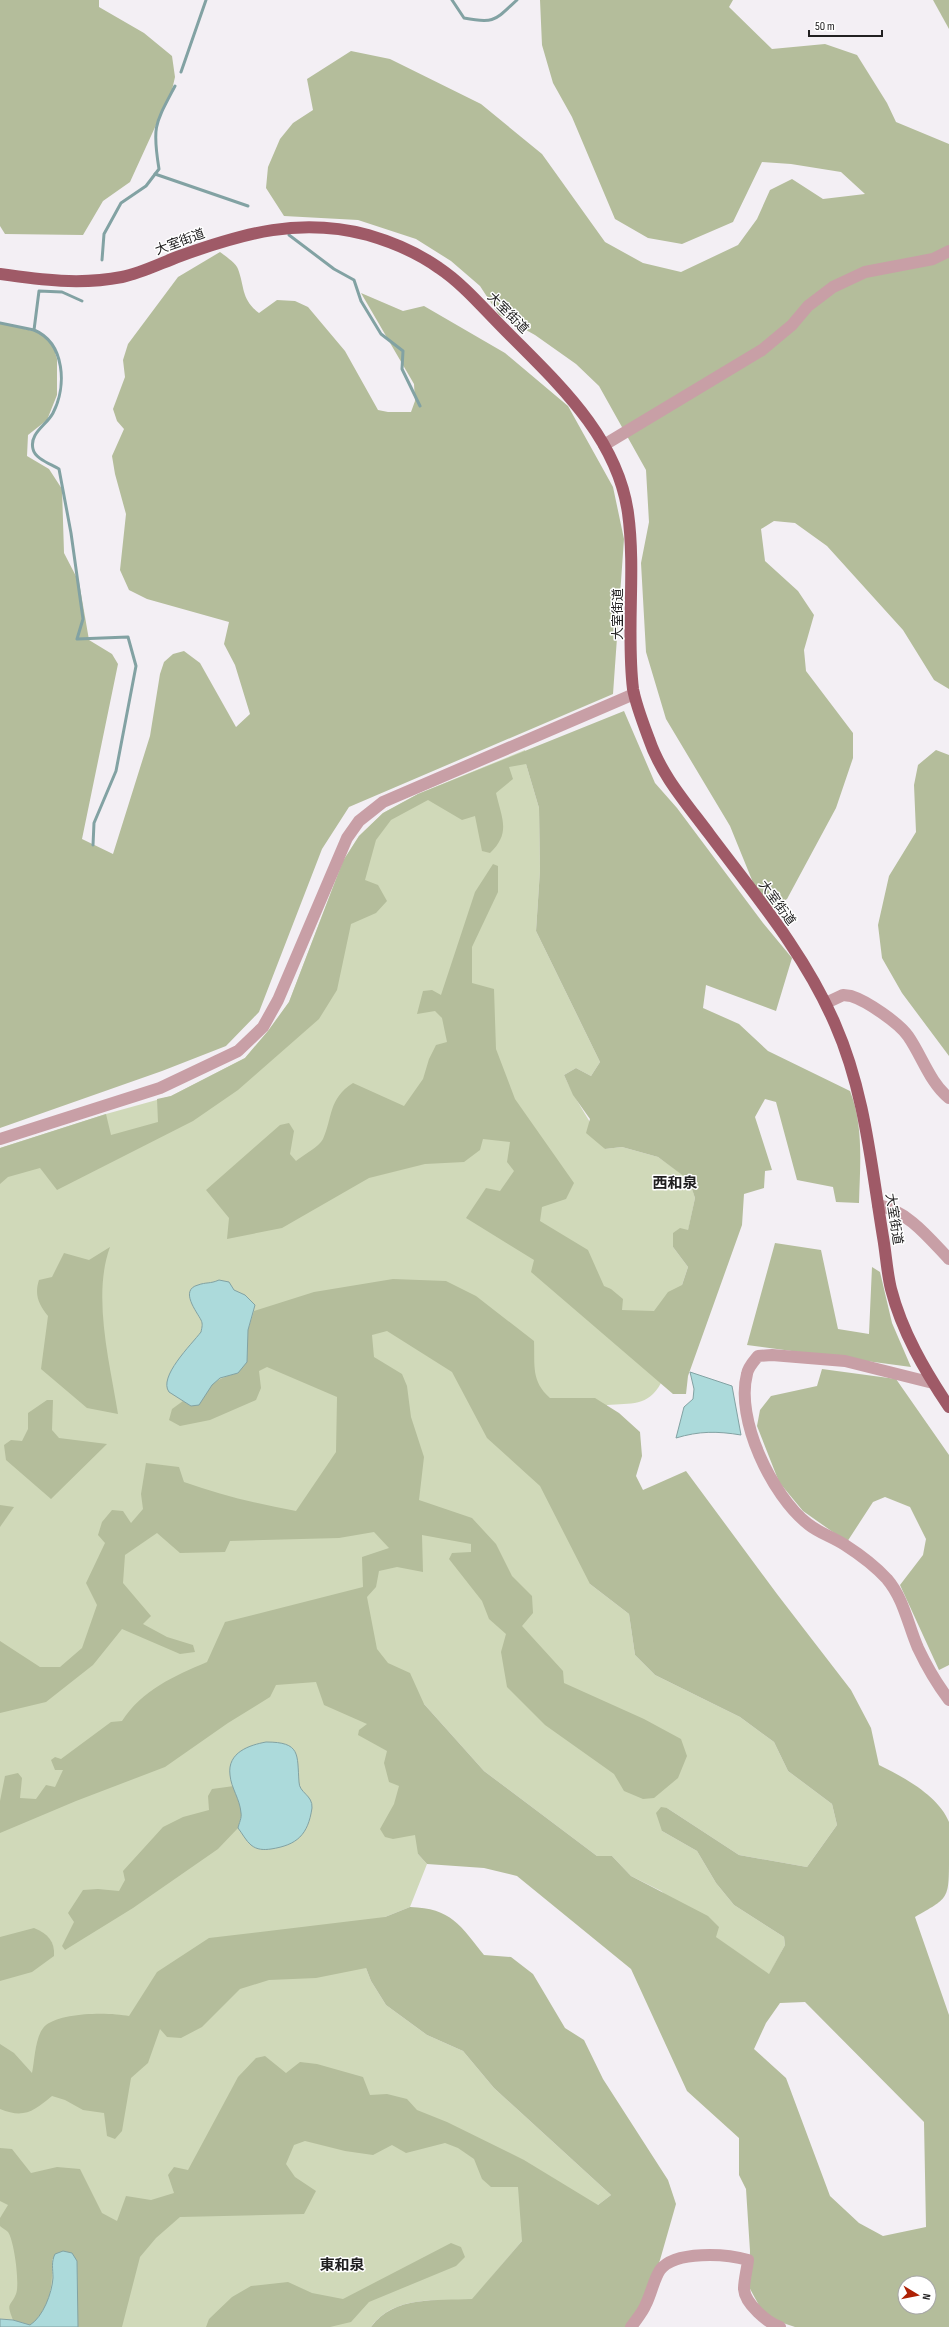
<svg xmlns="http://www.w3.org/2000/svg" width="949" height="2327" viewBox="0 0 949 2327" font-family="'Sofia Sans Condensed','Noto Sans JP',sans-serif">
  <rect width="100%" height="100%" fill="#f3eff4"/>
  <!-- green -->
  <path fill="#d0d9b9" d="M525 750 526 764 539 808 540 870 536 931 600 1062 591 1076 576 1068 564 1075C575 1101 593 1124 605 1149L622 1147 658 1157 689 1179 695 1198 688 1231 673 1247 688 1267 682 1285 661 1383C648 1407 631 1403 607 1405L590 1584 629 1614 635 1655 655 1675 740 1717 774 1742 788 1771 832 1804 837 1825 807 1867 739 1855 667 1808 662 1831 697 1851 716 1883 734 1905 784 1937 785 1945 769 1975 715 1937 661 1891 631 1876 612 1856H597L484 1771 424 1704 418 1854 427 1864 410 1907 385 1917 366 1968 371 1981 386 2005 427 2035 463 2051 494 2088 611 2195 598 2205 522 2241 472 2300C437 2301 394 2295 371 2327H0V1148L106 1114 171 1096 245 1058 268 1031 289 1002 343 861 359 836 383 813 418 794Z"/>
  <!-- forest -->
  <g fill="#b4bd9b" fill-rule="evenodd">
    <path d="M0 0H99V7L144 33 172 56 175 77 172 90 130 182 103 201 83 235 5 234 0 226Z"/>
    <path d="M540 0H733L729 7 772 49 825 44 857 55 887 103 896 122 949 144V689L934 680 903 630 827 546 795 523 774 521 761 529 765 561 798 591 814 615 804 650 806 671 853 733V758L836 808 787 899 765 912 730 826 666 719 646 652 641 563 649 522 646 470 599 386 576 364 535 335 499 315 480 286 451 261 416 239 358 220 284 216 266 188 268 167 280 139 293 123 313 110 307 79 351 51 390 59 481 104 542 154 605 242 643 263 681 272 738 245 757 219 770 190 792 179 823 199 865 194 841 172 791 164 762 162 733 222 682 244 648 238 615 219 572 117 553 83 542 45Z"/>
    <path d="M933 0H949V29Z"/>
    <path d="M220 252C225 256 236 263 238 269 245 288 241 299 259 313L277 300 295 301 308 307 345 351 378 410 388 412H411L415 401 414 384 361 293 403 311 424 306 505 353 568 406 613 487 624 539 613 694 349 807 322 849 259 1012 226 1046 162 1071 0 1128V323L41 333 53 345 57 359V395L47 420 28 435 27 456 49 469 62 489 64 553 79 582 89 640 112 654 118 664 82 839 113 854 150 736 160 674 164 662 173 654 184 651 200 663 236 727 250 714 235 665 224 644 229 622 147 599 129 590 120 570 126 514 115 474 112 456 124 429 117 421 113 409 125 377 123 360 128 344 178 277Z"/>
    <path d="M624 711 655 783 677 808 763 923 792 958 776 1011 706 985 703 1008 739 1024 768 1051 850 1091C864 1126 860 1166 859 1203L836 1202 833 1187 797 1180 776 1102 765 1099 755 1117 772 1170 765 1171 764 1188 744 1194 742 1225 688 1376 686 1394H673L531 1272 534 1260 466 1218 486 1188 500 1191 514 1171 507 1162 510 1142 483 1139 480 1150 464 1162 425 1164 369 1178 282 1228 227 1239 229 1218 206 1190 280 1125 289 1123 294 1131 290 1154 296 1161C303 1155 319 1147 323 1139 333 1117 328 1099 353 1083L404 1106 423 1079 429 1059 436 1045 447 1042 442 1018 435 1011 417 1014 423 991 432 990 441 995 475 892 493 864 498 866V892L472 947V983L494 989 496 1049 515 1099 574 1183 566 1199 542 1207 540 1221 588 1250 604 1286 611 1289 623 1299 622 1310 654 1311 668 1292 682 1285 688 1267 673 1247V1233L680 1228 688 1230 695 1198 689 1180 658 1157 622 1147 605 1149 586 1133 590 1119 573 1095 564 1075 576 1068 591 1076 600 1062 536 931 540 870 539 808 526 764 509 767 513 779 496 793C502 819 511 833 490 853L482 851 475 816 462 820 428 800 391 820 376 840 365 880 378 885 387 901 376 913 351 924 337 990 319 1019 238 1090 193 1121 57 1190 40 1168 8 1177 0 1184V1148L106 1114 111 1135 158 1122 157 1099 171 1096 245 1058 268 1031 289 1002 343 861 359 836 383 813 418 794Z"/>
    <path d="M936 750 949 755V1056L902 993 882 958 878 925 889 876 916 832 914 785 918 765Z"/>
    <path d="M775 1243 821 1250 838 1329 869 1334 872 1267 880 1272 892 1323 911 1367 747 1345Z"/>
    <path d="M110 1247C92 1296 110 1363 118 1414L87 1408 41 1369 48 1316C39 1305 34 1295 39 1280L52 1277 64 1253 89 1260Z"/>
    <path d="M393 1279 446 1281 476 1296 534 1341C535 1366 531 1381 550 1398H595L619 1413 640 1432 642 1456 636 1476 643 1490 686 1471 777 1594 851 1690 871 1728 879 1765C902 1776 939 1796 949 1822 949 1830 949 1852 949 1861 949 1900 948 1898 915 1917L949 2015V2327H795L774 2320 761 2309 749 2287 750 2251 746 2189 739 2175V2138L687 2091 631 1969 517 1876 484 1868 427 1864 418 1854 415 1835 393 1839 385 1837 380 1829 394 1804 399 1786 389 1782 384 1763 387 1751 358 1735 359 1730 367 1724 324 1705 316 1682 276 1685 270 1697 228 1723 165 1767 76 1801 0 1833V1801L5 1776 18 1773 22 1778 20 1798 36 1799 46 1785 55 1787 63 1770H55L51 1760 55 1757 61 1759 111 1722 122 1721C142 1690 174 1676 207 1662L225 1622 363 1587 362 1557 389 1548 374 1532 339 1538 230 1541 225 1552 180 1553 157 1533 125 1555 123 1583 151 1616 143 1624 167 1637 193 1645 195 1652 180 1654 122 1629 93 1665 46 1702 0 1713V1641L40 1667H60L82 1648 97 1605 86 1583 105 1543 98 1535 102 1522 112 1510 123 1511 131 1523 143 1509 141 1494 146 1463 179 1467 184 1482C221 1495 257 1504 296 1511L336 1452 337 1397 267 1367 259 1371 261 1388 256 1400 210 1420 180 1426 169 1420 172 1409 183 1401 191 1406C205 1400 203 1396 211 1386 218 1378 228 1376 238 1373L247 1356 248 1330 254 1311 314 1292ZM387 1331 452 1372 487 1438 540 1486 590 1584 629 1614 635 1655 655 1675 740 1717 774 1742 788 1771 832 1804 837 1825 807 1867 739 1855 667 1808 661 1807 656 1813 662 1831 697 1851 716 1883 734 1905 784 1937 785 1945 769 1974 716 1937 719 1927 708 1916 631 1876 612 1856H597L484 1771 424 1704 410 1673 388 1663 377 1649 367 1597 376 1587 379 1571 397 1567 423 1572 422 1535 471 1544V1552L452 1553 449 1559 482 1601 489 1619 506 1634 501 1652 507 1687 545 1725 614 1774 624 1791 643 1799 654 1798 678 1778 687 1756 681 1739 644 1719 564 1683 563 1671 522 1626 533 1613 532 1596 512 1576 496 1544 472 1518 419 1500 424 1457 411 1417 407 1386 402 1374 374 1357 372 1335ZM805 2002 924 2122 926 2227 883 2236 859 2223 830 2196 786 2078 754 2049 766 2023 780 2003ZM905 2283H929V2307H905Z"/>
    <path d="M822 1369 896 1379 949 1455V1665L939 1670 900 1585 923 1555 926 1539 910 1507 885 1497 873 1502 847 1542 803 1511 779 1482 757 1426 760 1410 771 1396 817 1386Z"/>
    <path d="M47 1400H53L52 1430 59 1438 107 1444 51 1499 6 1460 4 1445 11 1440 22 1441 28 1429V1413Z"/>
    <path d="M0 1505 14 1507 0 1527Z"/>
    <path d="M234 1786 242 1814 238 1828 218 1849 133 1908 65 1950 62 1946 74 1922 68 1913 83 1890 98 1889 119 1891 125 1880 123 1871 163 1827 183 1817 209 1810 208 1796 212 1789Z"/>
    <path d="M410 1907C451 1908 461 1926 484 1955L511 1957 533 1974 565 2028 584 2040 603 2079 668 2180 676 2204 660 2260 643 2305 626 2327H371C394 2295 437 2301 472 2299L522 2241 518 2187H491L482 2179 474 2159 458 2148 445 2143 406 2153 392 2145 373 2155 345 2151 305 2141 294 2145 286 2164 295 2177 316 2191 304 2214 180 2217 156 2238 140 2257 122 2327H78L77 2261 52 2259C53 2281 51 2313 30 2325L13 2320C6 2302 10 2308 16 2294 20 2284 14 2240 8 2232 6 2230 2 2228 0 2226V2218L8 2205 0 2201V2148L12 2149 31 2173 57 2167 80 2169 102 2213 117 2221 126 2196 151 2200 174 2193 168 2175 174 2167 188 2170 238 2077 256 2058 265 2056 286 2073 300 2062 317 2064 363 2077 370 2095 387 2094 407 2099 417 2110 447 2122 524 2160 598 2205 611 2195 494 2088 463 2051 427 2035 386 2005 371 1981 366 1968 316 1978 269 1980 240 1989 202 2027 181 2038 167 2037 160 2029 148 2063 131 2078 122 2131 115 2139 107 2136 104 2113 83 2110 65 2100 52 2096C34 2111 24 2119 0 2109V2044L14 2053 32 2073C35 2059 35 2034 46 2025 63 2012 109 2012 129 2016L157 1972 209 1938 385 1917Z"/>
    <path d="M34 1928C48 1934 55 1941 54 1956L32 1972 0 1981V1937Z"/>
    <path d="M451 2243 461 2247 465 2257 456 2266 369 2302 351 2322 330 2327H206L209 2319 232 2297 251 2286 288 2282 312 2293 343 2299Z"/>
  </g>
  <!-- water -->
  <g fill="#acdadb" stroke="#82a2a3">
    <path d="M219 1280 229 1282 234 1290 245 1295 255 1305 248 1330 247 1362 238 1373 220 1378 212 1385 199 1405 191 1406 169 1392C158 1377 191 1345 201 1332 202 1327 203 1324 201 1320 197 1312 179 1290 198 1285 206 1282 210 1284 219 1280Z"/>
    <path d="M690 1372 732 1386 741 1435C717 1431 699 1431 676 1438L684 1407 693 1399 694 1389Z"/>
    <path d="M266 1742C301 1742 297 1754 299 1782 299 1793 313 1795 312 1808 308 1835 297 1845 271 1849 264 1850 257 1850 251 1845 246 1841 242 1833 238 1828 239 1823 242 1818 241 1813 240 1799 231 1788 230 1775 227 1752 250 1745 266 1742Z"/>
    <path d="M63 2251 72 2253 77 2261 78 2327H0V2319L13 2320 30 2325C43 2317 52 2293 53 2278 53 2269 51 2262 55 2254Z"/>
  </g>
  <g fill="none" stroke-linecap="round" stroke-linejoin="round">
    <!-- stream -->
    <g stroke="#82a2a3" stroke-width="3">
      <path d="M452 0 464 18C495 24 495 20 517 0"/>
      <path d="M181 72 206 0"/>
      <path d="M155 174 248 206"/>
      <path d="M289 235 334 269 354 280 361 301 381 334 403 351 402 369 420 406"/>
      <path d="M102 260 104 234 121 203 146 186 159 169C152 126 155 124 175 86"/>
      <path d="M82 301 62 292 39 291 34 330C65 343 67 386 53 413 47 425 29 433 33 449 35 459 51 464 59 469L71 533 83 619 77 639 128 637 136 666 116 771 94 823 93 845"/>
      <path d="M0 323 34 330"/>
    </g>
    <!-- minor -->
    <g stroke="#c89fa6" stroke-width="12">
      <path d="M604 445 762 350 792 325 808 306 833 287 865 272 933 259 949 251"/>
      <path d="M826 1003 843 995 851 996C867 1001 899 1023 908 1036 922 1056 930 1083 949 1098"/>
      <path d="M0 1139 160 1088 238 1051 263 1027 278 1000 347 838 359 821 383 802 634 694"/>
      <path d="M878 1205C908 1211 929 1238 949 1259"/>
      <path d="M933 1383 845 1361 772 1355 758 1356C754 1361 748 1367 747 1374 735 1419 772 1496 808 1524 819 1533 833 1537 845 1545 859 1554 876 1567 887 1579 904 1599 908 1625 918 1648 926 1665 937 1684 949 1700"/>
      <path d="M631 2327C636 2320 643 2312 646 2304 651 2294 654 2279 660 2270 675 2250 727 2254 748 2260 747 2270 744 2280 744 2289 745 2304 768 2323 780 2327"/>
    </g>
    <!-- major -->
    <path stroke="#9f5a67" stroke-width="12" d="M0 274C41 280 81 285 122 277 142 273 161 263 180 256 244 233 300 217 368 235 392 242 418 253 439 268 463 284 483 308 503 328 555 381 617 435 628 513 636 572 626 631 633 689 636 705 643 723 649 739 661 775 687 804 710 835 755 895 805 954 835 1024 865 1092 871 1165 883 1237 886 1254 887 1273 891 1289 902 1332 925 1371 949 1407"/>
  </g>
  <g text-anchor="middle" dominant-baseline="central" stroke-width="3" stroke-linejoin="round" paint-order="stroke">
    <!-- street labels -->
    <g font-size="13" fill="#212021" stroke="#fff">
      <text transform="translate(180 242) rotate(-20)">大室街道</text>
      <text transform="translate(508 313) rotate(45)">大室街道</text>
      <text transform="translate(618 614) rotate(-90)">大室街道</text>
      <text transform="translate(777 903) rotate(54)">大室街道</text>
      <text transform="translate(894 1219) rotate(81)">大室街道</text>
    </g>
    <!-- quarter labels -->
    <g font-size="15" font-weight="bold" fill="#212021" stroke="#fff">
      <text x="675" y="1183">西和泉</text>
      <text x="342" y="2265">東和泉</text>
    </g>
  </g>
  <!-- north arrow -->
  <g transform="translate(917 2295) rotate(100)"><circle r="19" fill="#ffffff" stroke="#a6a6a6"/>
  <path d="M0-3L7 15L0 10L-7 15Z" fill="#ae2105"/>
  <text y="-6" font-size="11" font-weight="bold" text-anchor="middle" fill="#212021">N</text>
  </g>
  <!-- scale -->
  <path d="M809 30v6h73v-6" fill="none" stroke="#212021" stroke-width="2"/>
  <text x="815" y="30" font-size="12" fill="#212021" stroke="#ffffff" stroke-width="3" paint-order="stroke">50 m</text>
</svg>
